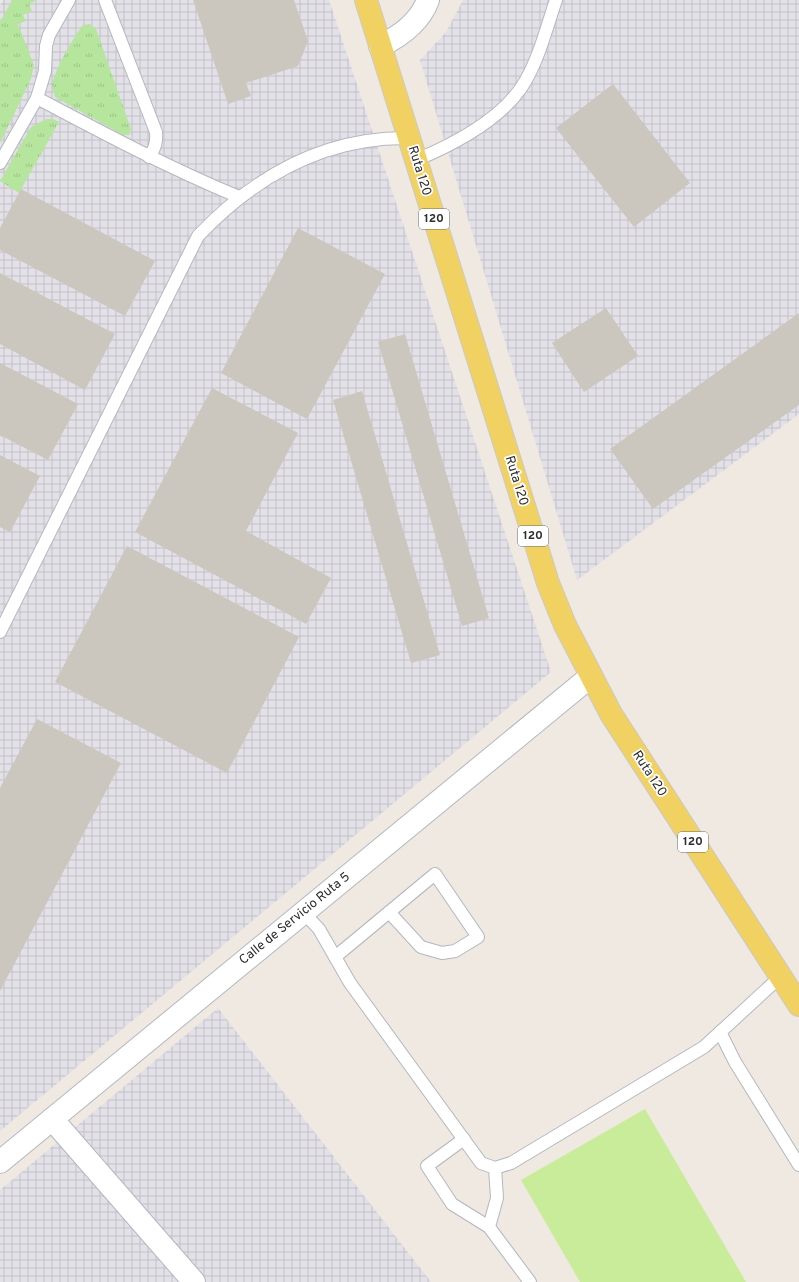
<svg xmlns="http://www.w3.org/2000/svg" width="799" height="1282" viewBox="0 0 799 1282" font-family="Overpass,sans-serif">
  <defs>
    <pattern id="industrial-grid" width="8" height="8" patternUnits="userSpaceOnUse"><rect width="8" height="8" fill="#e3e1e8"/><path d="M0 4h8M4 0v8" fill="none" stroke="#c3c1c7"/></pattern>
    <pattern id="grass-tufts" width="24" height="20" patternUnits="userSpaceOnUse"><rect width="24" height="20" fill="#b6e59e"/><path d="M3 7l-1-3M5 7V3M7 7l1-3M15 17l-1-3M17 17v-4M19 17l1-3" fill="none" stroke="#9dc588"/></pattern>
  </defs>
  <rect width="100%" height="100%" fill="#efe9e1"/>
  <!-- industrial -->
  <g fill="url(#industrial-grid)">
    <path d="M3 0H329L551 672 0 1131V5Z"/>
    <path d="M463 0H799V414L577 580 420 60 446 32Z"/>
    <path d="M218 1008 431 1282H0V1190Z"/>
  </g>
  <!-- grass -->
  <g fill="url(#grass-tufts)">
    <path d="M12 0H37L29 4 32 11 23 15 26 21 18 24 34 65 31 79 0 143V22Z"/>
    <path d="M90 24 96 29 131 129 129 135H123L55 97C54 93 52 88 52 85 54 71 74 36 83 25Z"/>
    <path d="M46 119H53L59 122 19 193 0 181 31 127Z"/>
  </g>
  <!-- pitch -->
  <path fill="#c9ec9a" d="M645 1109 746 1282H580L521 1180Z"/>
  <!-- building -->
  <g fill="#cbc7bf">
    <path d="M193 0H294L308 41 298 66 246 83 251 96 228 104Z"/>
    <path d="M613 84 690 183 634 227 556 128Z"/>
    <path d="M21 189 155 261 125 316 0 250V228Z"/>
    <path d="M298 228 385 274 307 419 221 373Z"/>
    <path d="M0 273 115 334 85 390 0 344Z"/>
    <path d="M606 308 638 356 584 392 552 343Z"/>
    <path d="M799 313V405L653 509 610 449Z"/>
    <path d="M405 334 489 618 462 626 378 342Z"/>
    <path d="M0 363 78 404 48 460 0 435Z"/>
    <path d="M212 388 298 433 246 531 331 578 306 624 135 532Z"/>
    <path d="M362 391 440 655 411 663 333 400Z"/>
    <path d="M0 455 40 476 10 532 0 527Z"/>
    <path d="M127 546 299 637 227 773 55 682Z"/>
    <path d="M37 719 121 763 0 991V788Z"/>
  </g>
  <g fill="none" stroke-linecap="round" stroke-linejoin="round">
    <defs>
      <g id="lane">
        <path d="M105 0 156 132C157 142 155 148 149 157"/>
        <path d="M37 98 45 71 46 46 49 35 69 0"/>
        <path d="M416 160C452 145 498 121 521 88 538 63 546 29 556 0"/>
        <path d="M0 163 37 98C103 133 169 168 239 197"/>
        <path d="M0 632 198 236C255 176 325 137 409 138"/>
        <path d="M303 912 319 929 350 983 481 1163 495 1168 511 1163 704 1047 780 977"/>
        <path d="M335 957 435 874 478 937 455 951 442 953 421 947 389 912"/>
        <path d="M720 1032 735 1062 799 1165"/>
        <path d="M464 1139 427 1166 452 1204 489 1227"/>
        <path d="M495 1168 497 1198 489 1227 530 1282"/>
      </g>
      <path id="street" d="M52 1119 194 1282"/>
      <g id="secondary">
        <path d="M380 46C401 36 420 22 428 0"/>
        <path d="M0 1162 590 677"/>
      </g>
      <path id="primary" d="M366 0 535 541 548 583 565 625 611 714 799 1005"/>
    </defs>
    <!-- lane casing -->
    <use href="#lane" stroke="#b4b7c1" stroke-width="14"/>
    <!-- street casing -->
    <use href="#street" stroke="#b4b7c1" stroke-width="24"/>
    <!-- secondary casing -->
    <use href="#secondary" stroke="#b4b7c1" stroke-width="24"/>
    <!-- primary casing -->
    <use href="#primary" stroke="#c9c9c9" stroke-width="24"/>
    <!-- lane -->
    <use href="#lane" stroke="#fff" stroke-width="12"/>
    <!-- street -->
    <use href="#street" stroke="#fff" stroke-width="22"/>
    <!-- secondary -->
    <use href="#secondary" stroke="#fff" stroke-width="22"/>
    <!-- primary -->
    <use href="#primary" stroke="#f2d163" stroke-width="22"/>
  </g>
  <g text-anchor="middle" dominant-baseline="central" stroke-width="3.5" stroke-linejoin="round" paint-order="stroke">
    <!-- shield labels -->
    <g fill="#fff" stroke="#6d6d6d" stroke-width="1">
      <rect x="419" y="209" width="30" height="20" rx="3"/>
      <rect x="518" y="526" width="30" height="20" rx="3"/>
      <rect x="678" y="832" width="30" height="20" rx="3"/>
    </g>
    <g font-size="12" font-weight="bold" fill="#2e2e2e">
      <text x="434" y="219">120</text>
      <text x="533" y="536">120</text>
      <text x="693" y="842">120</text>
    </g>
    <!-- street labels -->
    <g font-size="13" fill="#2e2e2e" stroke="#fff">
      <text transform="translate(419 171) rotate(73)">Ruta 120</text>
      <text transform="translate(516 481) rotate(73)">Ruta 120</text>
      <text transform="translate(649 774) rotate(57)">Ruta 120</text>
      <text transform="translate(295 919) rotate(-39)">Calle de Servicio Ruta 5</text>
    </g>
  </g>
</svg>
